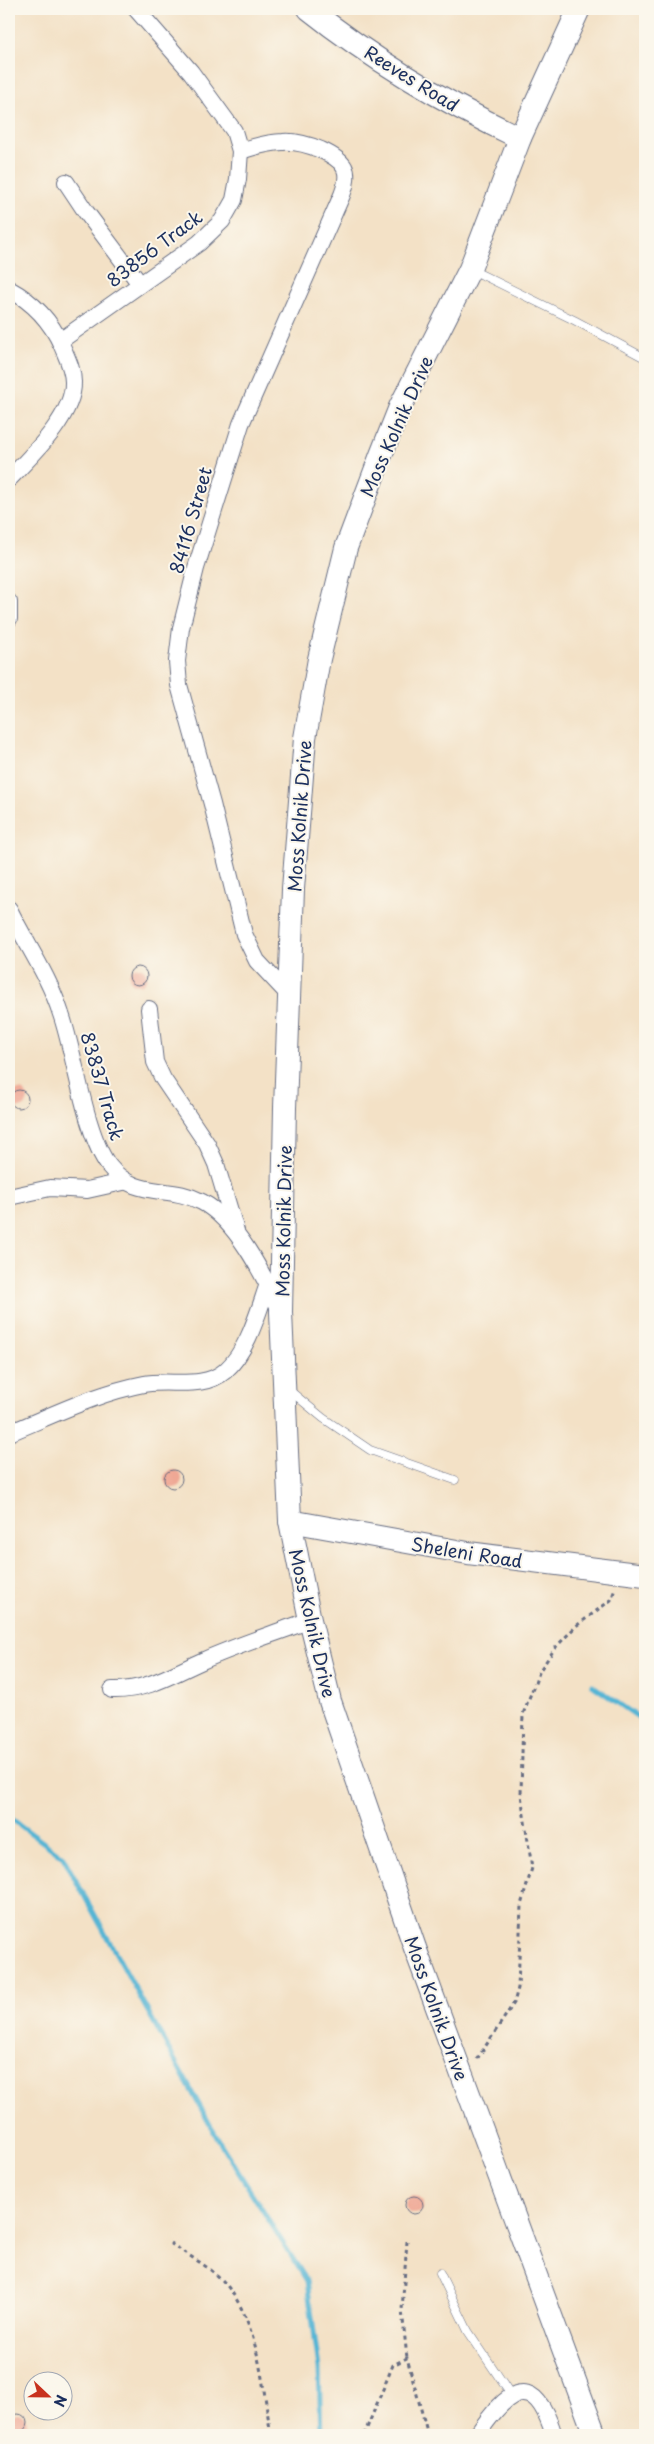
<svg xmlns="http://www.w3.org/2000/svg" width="654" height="2444" viewBox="0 0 654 2444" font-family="'Playpen Sans',sans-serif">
  <rect width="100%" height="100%" fill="#fbf7ec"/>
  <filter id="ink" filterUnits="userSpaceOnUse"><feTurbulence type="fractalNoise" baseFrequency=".02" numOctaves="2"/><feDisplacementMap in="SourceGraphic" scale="10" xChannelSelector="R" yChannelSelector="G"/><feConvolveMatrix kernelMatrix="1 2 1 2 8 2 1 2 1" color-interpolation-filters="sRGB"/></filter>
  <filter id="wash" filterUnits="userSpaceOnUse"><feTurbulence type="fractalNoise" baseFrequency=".0096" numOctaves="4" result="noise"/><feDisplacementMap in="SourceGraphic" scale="20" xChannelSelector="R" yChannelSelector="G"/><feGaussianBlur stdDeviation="1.12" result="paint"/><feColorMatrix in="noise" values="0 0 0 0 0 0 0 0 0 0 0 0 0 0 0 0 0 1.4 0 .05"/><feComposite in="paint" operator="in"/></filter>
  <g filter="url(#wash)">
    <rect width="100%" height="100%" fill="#f3e1c6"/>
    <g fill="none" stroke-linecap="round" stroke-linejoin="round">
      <!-- stream -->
      <g stroke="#56b5d4" stroke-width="5">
        <path d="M592 1685 645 1722"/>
        <path d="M9 1817 63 1857 219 2141 307 2281 319 2368 321 2435"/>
      </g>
    </g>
    <g id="blocks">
      <!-- building -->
      <g fill="#efa895">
        <circle cx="138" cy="976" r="9"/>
        <circle cx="19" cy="1099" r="9"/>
        <circle cx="173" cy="1479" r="9"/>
        <circle cx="414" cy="2205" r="9"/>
        <circle cx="18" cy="2423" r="9"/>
      </g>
    </g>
  </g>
  <g filter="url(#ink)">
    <use href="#blocks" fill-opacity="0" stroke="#676d82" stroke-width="1"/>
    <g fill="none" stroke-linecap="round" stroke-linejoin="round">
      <defs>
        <g id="lane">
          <path d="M472 270 574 320 645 358"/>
          <path d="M289 1390 323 1418 370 1450 455 1480"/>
          <path d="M440 2273 468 2331 511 2395"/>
        </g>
        <g id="street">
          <path d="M240 151C254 147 268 142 283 142 296 141 309 145 321 150 345 161 352 170 342 195L241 424 196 568 181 628 177 661 179 685 212 804 244 934 257 961 289 995"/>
          <path d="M66 182 86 212 140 284"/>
          <path d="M9 289C33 302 51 321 62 346 67 358 73 369 73 382 74 416 31 456 9 479"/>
          <path d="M60 341 199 243 222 221 234 200 238 179 240 151 234 131 191 72 136 9"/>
          <path d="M9 602V619"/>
          <path d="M9 909C26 944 49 976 61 1014 75 1054 85 1135 109 1166 136 1200 168 1184 202 1202 236 1220 263 1274 279 1308"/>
          <path d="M149 1009 155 1062 163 1079 207 1144 216 1164 236 1231"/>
          <path d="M9 1197 50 1188 87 1190 123 1182"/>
          <path d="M9 1433C53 1415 97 1393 144 1384 170 1379 203 1390 225 1371 248 1351 258 1312 268 1284"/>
          <path d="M112 1690C146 1691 171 1675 202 1661 237 1645 274 1634 310 1620"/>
          <path d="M477 2435C507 2391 533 2368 554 2435"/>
        </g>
        <g id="secondary">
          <path d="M309 9C373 60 446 103 520 138"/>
          <path d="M579 9 520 138 470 269 400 407 381 455 346 548 319 659 305 738 293 889 285 1108 281 1312 290 1521 310 1620 330 1701 415 1948 595 2435"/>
          <path d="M290 1521 468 1553 645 1575"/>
        </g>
      </defs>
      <!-- lane casing -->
      <use href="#lane" stroke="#676d82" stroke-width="9"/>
      <!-- street casing -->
      <use href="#street" stroke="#676d82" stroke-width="18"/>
      <!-- secondary casing -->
      <use href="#secondary" stroke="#676d82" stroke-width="24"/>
      <!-- path -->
      <g stroke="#676d82" stroke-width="3" stroke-dasharray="4 4" stroke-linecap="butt">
        <path d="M477 2059 514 2003 518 1988 521 1905 532 1868 521 1795 523 1714 540 1670 556 1647 576 1626 611 1600 615 1589"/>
        <path d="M407 2241 402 2310 407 2358"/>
        <path d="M170 2243C187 2255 209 2266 223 2281 259 2321 262 2384 271 2435"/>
        <path d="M364 2435 393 2365 407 2358 428 2435"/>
      </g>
      <!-- lane -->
      <use href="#lane" stroke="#fff" stroke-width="8"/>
      <!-- street -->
      <use href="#street" stroke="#fff" stroke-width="16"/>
      <!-- secondary -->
      <use href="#secondary" stroke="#fff" stroke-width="22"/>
    </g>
  </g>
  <g text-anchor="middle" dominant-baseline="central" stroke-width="4" stroke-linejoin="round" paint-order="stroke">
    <!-- street labels -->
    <g font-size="18" fill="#1b2f5e" stroke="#fbf7ec">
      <text transform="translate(412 78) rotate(32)">Reeves Road</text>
      <text transform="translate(154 248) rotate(-37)">83856 Track</text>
      <text transform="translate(396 426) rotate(-66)">Moss Kolnik Drive</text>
      <text transform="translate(190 520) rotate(-74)">84116 Street</text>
      <text transform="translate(299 816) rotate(-86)">Moss Kolnik Drive</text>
      <text transform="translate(103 1086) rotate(74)">83837 Track</text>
      <text transform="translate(283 1221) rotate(-89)">Moss Kolnik Drive</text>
      <text transform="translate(467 1552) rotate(9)">Sheleni Road</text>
      <text transform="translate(313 1623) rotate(77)">Moss Kolnik Drive</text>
      <text transform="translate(437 2008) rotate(70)">Moss Kolnik Drive</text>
    </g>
  </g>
  <!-- margin -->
  <rect width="654" height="2444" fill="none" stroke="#fbf7ec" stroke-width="30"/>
  <!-- north arrow -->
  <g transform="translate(48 2396) rotate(112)"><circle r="24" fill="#fbf7ec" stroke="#a1a7b3"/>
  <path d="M0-4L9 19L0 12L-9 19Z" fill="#c8321e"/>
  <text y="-8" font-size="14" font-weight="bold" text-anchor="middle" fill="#1b2f5e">N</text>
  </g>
</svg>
